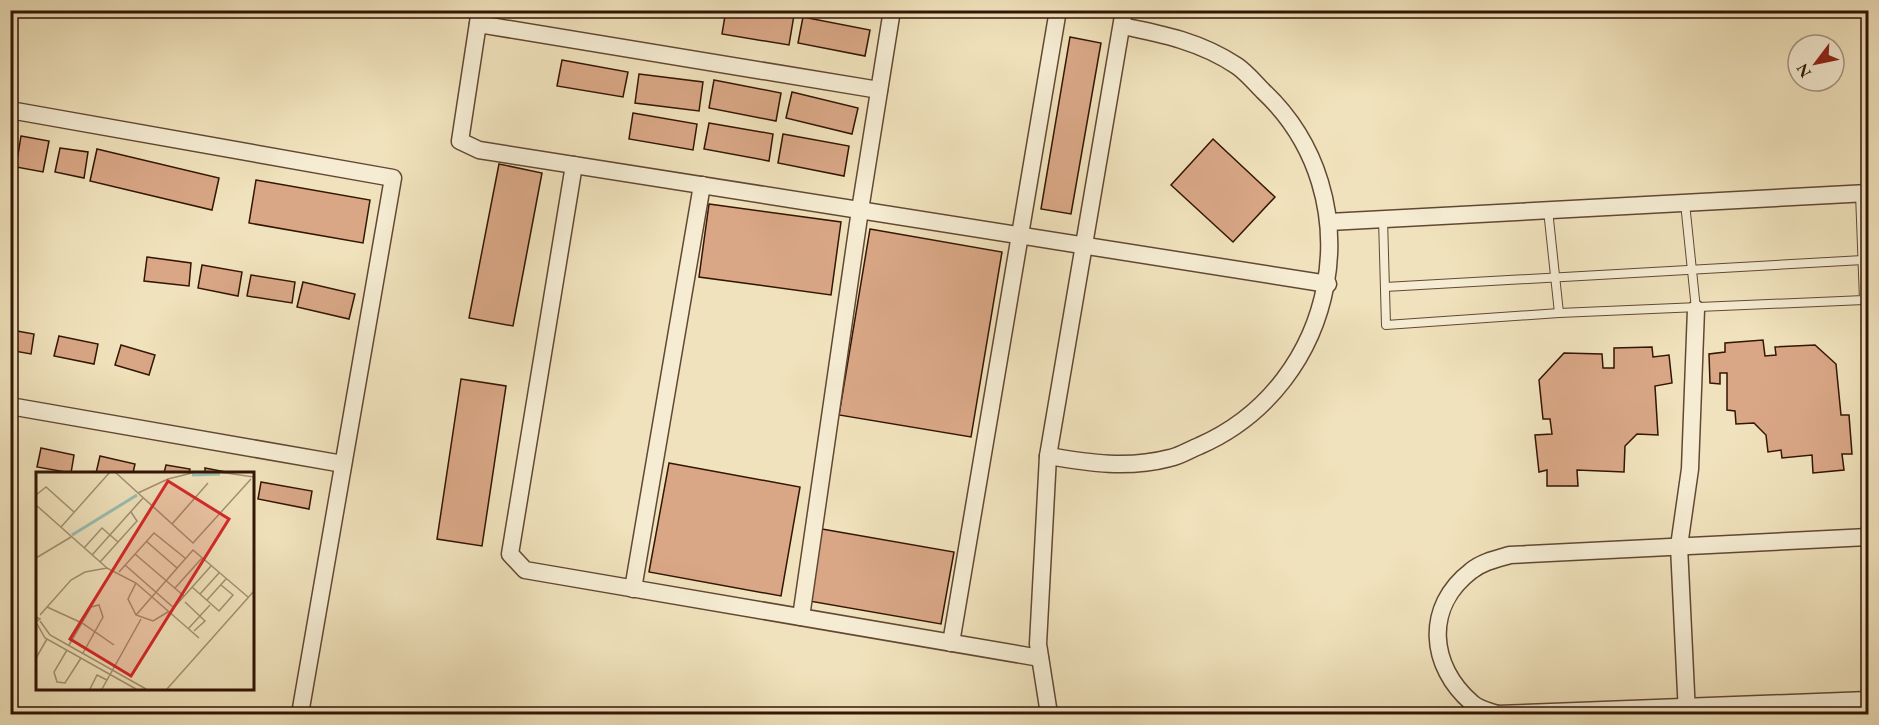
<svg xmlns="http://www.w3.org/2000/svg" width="1879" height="725" viewBox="0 0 1879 725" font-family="'EB Garamond',serif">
  <rect width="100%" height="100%" fill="#f0e2bc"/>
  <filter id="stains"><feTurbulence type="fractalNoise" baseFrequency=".00333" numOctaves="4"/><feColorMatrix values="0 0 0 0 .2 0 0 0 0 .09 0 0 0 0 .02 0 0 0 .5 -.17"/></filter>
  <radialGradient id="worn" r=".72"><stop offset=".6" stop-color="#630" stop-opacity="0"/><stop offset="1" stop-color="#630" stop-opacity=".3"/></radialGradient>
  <!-- building -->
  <g fill="#d9a786" stroke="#331504" stroke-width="1.5">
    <path d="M726 10H762L794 15 789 45 722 34Z"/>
    <path d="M803 17 870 30 865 56 798 43Z"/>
    <path d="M1070 37 1101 43 1071 214 1041 209Z"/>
    <path d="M562 60 628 72 623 97 557 86Z"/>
    <path d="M639 74 703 82 699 111 635 103Z"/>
    <path d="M714 80 781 93 776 121 709 108Z"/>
    <path d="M792 92 858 108 852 134 786 118Z"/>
    <path d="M633 113 697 124 693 150 629 139Z"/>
    <path d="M709 123 773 134 769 161 704 149Z"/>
    <path d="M783 134 849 146 844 176 778 163Z"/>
    <path d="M21 136 49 141 43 172 16 167Z"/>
    <path d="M1213 139 1275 197 1233 242 1171 185Z"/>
    <path d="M60 148 88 152 84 178 55 172Z"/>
    <path d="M97 149 219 178 212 210 90 181Z"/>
    <path d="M499 164 542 173 513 326 469 318Z"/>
    <path d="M256 180 370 200 363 243 249 223Z"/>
    <path d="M709 204 841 222 831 295 699 277Z"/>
    <path d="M870 229 1002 252 971 437 839 415Z"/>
    <path d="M147 257 191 263 189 286 144 281Z"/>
    <path d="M202 265 242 272 238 296 198 288Z"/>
    <path d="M251 275 295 282 292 303 247 296Z"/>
    <path d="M303 282 355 294 349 319 297 307Z"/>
    <path d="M17 331 34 334 31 354 14 351Z"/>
    <path d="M59 336 98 344 94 364 54 356Z"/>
    <path d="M1763 340 1765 356 1776 355 1775 347 1815 345 1836 364 1841 415H1849L1852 454H1842L1844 470 1813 473 1812 455 1782 458 1781 450 1768 452 1766 435 1754 423 1736 424 1735 411 1727 410V373H1720V384L1710 383 1709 354 1725 352V343Z"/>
    <path d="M121 345 155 355 149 375 115 365Z"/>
    <path d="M1652 347 1653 357 1669 355 1672 383 1655 386 1658 435 1637 434 1625 446 1624 472 1577 470 1578 486H1547V470L1539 472 1535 435 1552 434 1550 419H1543L1539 380 1564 353 1602 354 1603 368H1614V348Z"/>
    <path d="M461 379 506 386 482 546 437 539Z"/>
    <path d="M10 440 16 441 12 463H10Z"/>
    <path d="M41 448 74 455 71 473 37 467Z"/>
    <path d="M100 456 135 464 133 473H96Z"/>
    <path d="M669 463 800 487 781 596 649 572Z"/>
    <path d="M166 465 190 469 189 473H164Z"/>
    <path d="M205 468 231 473H205Z"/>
    <path d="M261 482 312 491 309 509 258 499Z"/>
    <path d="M822 529 954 552 941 624 809 601Z"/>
  </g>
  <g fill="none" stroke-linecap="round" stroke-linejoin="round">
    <defs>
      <g id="service">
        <path d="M1685 203 1696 309"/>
        <path d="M1548 210 1559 313"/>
        <path d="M1383 219 1386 325 1559 313 1864 300 1860 193"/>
        <path d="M1385 287 1863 260"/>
      </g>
      <g id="minor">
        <path d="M480 10 460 141 479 150 1328 284"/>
        <path d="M478 24 879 90"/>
        <path d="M10 110 393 178 300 714"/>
        <path d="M574 165 510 554 525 570 1040 658"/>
        <path d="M1329 222 1868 193"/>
        <path d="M10 406 343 464"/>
        <path d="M1048 456C1089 463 1128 469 1170 458 1180 456 1189 450 1199 446 1339 385 1375 196 1263 91 1255 83 1246 72 1237 66 1201 42 1163 34 1122 26"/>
        <path d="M633 589 702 185"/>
        <path d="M801 617 860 210 892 10"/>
        <path d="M951 643 1058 10"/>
        <path d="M1049 714 1038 644 1048 456 1124 10"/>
        <path d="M1497 714C1489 711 1478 709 1472 703 1429 666 1424 607 1471 571 1482 562 1496 559 1510 555L1868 537"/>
        <path d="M1497 714 1868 700"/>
        <path d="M1687 714 1679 546 1690 469 1696 309"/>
      </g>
    </defs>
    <!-- service casing -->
    <use href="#service" stroke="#624832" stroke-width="10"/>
    <!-- minor casing -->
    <use href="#minor" stroke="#624832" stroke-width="19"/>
    <!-- service -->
    <use href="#service" stroke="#f5ecd3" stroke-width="8"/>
    <!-- minor -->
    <use href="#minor" stroke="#f5ecd3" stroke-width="16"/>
  </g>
  <!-- overview -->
  <g transform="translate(36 472)">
    <rect width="218" height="218" fill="#f0e2bc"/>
    <path fill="none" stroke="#9abeb1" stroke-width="3" d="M156 3 184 2M36 63 101 23"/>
    <path fill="none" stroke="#a49072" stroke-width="1.5" d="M79 0 157 71 215 7M183 0 218 5M102 21 132 7 160 0M0 23 10 15 38 40M0 33 71 96M136 52 172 11M25 55 74 0M110 69 141 96M48 76 66 56 82 70M99 82 148 124M56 83 107 26M0 86 35 65M64 90 101 49 95 40M89 93 138 136M83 100 118 61 149 86M100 111 92 127 100 143 117 149 132 140M156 115 183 139 197 123 185 113M139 116 166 86M164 122 183 101M171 128 190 107M149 130 169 149 158 159M11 135 46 151 78 173M133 141 175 94M4 143 35 108 49 100 71 96 100 111 163 166M100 143 157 78 212 125M0 145 4 147 0 150 9 166 100 217M4 149 14 163 110 217M152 157 174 133M33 173 55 135 63 133 67 145 47 181M31 178 18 200 21 210 29 211 45 186M0 186 11 167M54 217 61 203 71 208M66 217 105 147M131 217 218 119"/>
    <path fill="#d62828" fill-opacity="0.15" stroke="#d62828" stroke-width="3" d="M132 9 193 47 95 204 34 167Z"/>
    <rect width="218" height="218" fill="none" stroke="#331504" stroke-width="3"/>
  </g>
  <!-- margin -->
  <rect width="1879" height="725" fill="none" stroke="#f0e2bc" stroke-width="36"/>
  <rect x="12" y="12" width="1855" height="701" fill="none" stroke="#331504" stroke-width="3"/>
  <rect x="18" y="18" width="1843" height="689" fill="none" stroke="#331504" stroke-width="1.5"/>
  <!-- north arrow -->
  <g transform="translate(1816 63) rotate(238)"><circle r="28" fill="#f5ecd3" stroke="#a79680" stroke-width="1.5"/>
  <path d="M0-4.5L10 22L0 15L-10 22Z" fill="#8f2418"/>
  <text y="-9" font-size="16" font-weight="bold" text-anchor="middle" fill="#331504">N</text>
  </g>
  <rect width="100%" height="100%" filter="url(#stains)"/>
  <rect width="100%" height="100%" fill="url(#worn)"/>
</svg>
